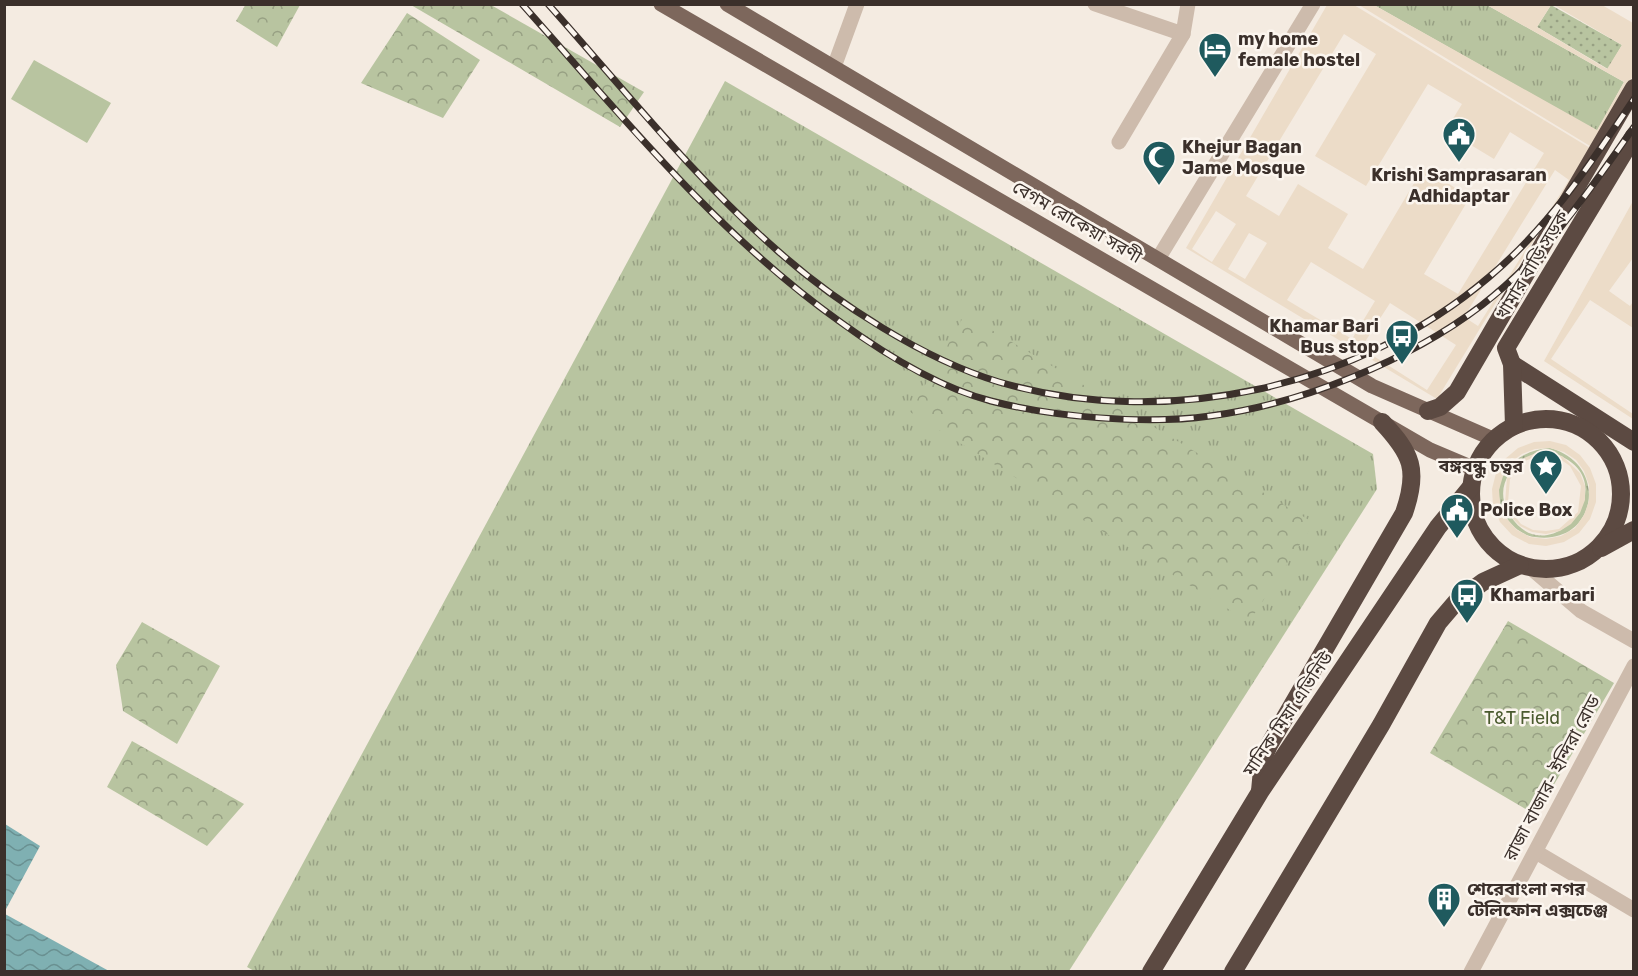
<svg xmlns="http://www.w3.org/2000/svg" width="1638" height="976" viewBox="0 0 1638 976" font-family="Rubik,'Noto Sans Bengali',sans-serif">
  <defs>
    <pattern id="grass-tufts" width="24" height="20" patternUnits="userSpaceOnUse" patternTransform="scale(1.5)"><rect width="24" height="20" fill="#b8c4a0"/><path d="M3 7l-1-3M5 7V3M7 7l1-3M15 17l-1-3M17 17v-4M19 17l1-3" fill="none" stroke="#97a083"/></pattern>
    <pattern id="forest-crowns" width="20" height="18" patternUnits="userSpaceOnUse" patternTransform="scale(1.5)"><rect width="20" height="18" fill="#b8c4a0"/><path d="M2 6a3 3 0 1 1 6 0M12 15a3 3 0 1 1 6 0" fill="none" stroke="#97a083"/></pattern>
    <pattern id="garden-dots" width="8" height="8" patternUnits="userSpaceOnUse" patternTransform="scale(1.5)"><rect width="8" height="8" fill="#b8c4a0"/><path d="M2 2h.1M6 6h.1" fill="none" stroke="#97a083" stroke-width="1.8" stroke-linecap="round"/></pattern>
    <pattern id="water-waves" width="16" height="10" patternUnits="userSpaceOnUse" patternTransform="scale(1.5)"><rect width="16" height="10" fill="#7fb0b2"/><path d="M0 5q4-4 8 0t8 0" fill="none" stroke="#699091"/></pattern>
  </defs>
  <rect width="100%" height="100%" fill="#f4ebe1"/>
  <!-- grass -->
  <g fill="url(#grass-tufts)" fill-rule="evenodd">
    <path d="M1374 5H1487L1624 82 1597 131Z"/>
    <path d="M725 81 1373 454 1377 489 1069 971 256 972 247 967Z"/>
    <path d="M1550 448C1611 465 1596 546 1535 537 1524 536 1512 527 1506 517 1485 481 1514 450 1550 448ZM1549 452C1634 475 1549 579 1510 515 1490 484 1517 454 1549 452Z"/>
  </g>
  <!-- forest -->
  <g fill="url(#forest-crowns)">
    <path d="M246 4H300V5L277 47 236 21Z"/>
    <path d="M411 5H491L644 92 620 127Z"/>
    <path d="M407 13 480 60 443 118 361 83Z"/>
    <path d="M965 314 1314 523 1249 622 910 412Z"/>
    <path d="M1508 621 1614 683 1536 815 1430 753Z"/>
    <path d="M142 622 220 666 177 744 123 711 116 665Z"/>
    <path d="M132 741 244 804 207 846 107 787Z"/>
  </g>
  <!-- garden -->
  <path fill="url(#garden-dots)" d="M1551 5 1622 45 1608 69 1537 27Z"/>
  <!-- pitch -->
  <path fill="#b8c4a0" d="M34 60 111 103 87 143 11 99Z"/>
  <!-- plaza -->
  <g fill="#ecdcc8" fill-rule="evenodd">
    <path d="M1327 5H1354L1590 148 1437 399 1186 248ZM1344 34 1376 54 1315 156 1366 186 1428 84 1462 104 1446 130 1494 159 1510 132 1544 153 1458 294 1424 274 1470 197 1423 168 1363 269 1328 248 1348 214 1298 184 1279 216 1246 196ZM1555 170 1569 180 1478 326 1464 317ZM1216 211 1236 224 1212 262 1192 249ZM1249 233 1267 243 1245 279 1228 269ZM1311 262 1375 301 1352 339 1287 300ZM1390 303 1456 345 1427 390 1361 348Z"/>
    <path d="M1359 5H1374L1597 130 1624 82 1487 5H1551L1537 27 1607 69 1622 45 1554 5H1602L1633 23V76L1590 146Z"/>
    <path d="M1633 201V258L1609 291 1630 306 1633 302V328L1590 300 1551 359 1633 414V419L1544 361Z"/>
    <path d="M1550 441 1566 445 1580 455 1590 468 1596 484V502L1590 519 1579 533 1564 542 1546 546 1529 544 1512 535 1500 522 1493 506 1492 489 1496 473 1505 459 1518 448 1534 442ZM1550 448 1564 452 1576 460 1584 471 1589 485V501L1584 515 1575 528 1561 536 1546 539 1530 537 1517 530 1506 518 1500 504 1499 490 1503 476 1510 463 1522 454 1535 449Z"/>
    <path d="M1536 453H1549L1562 456 1580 473 1585 486V500L1580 513 1571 524 1560 531 1546 534 1532 532 1520 526 1510 516 1505 503 1507 477 1524 458ZM1537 456 1560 459 1570 466 1581 486 1578 512 1559 529 1546 531 1533 530 1521 524 1513 514 1508 502 1510 479 1525 461Z"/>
  </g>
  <!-- water -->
  <g fill="url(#water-waves)">
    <path d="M5 824 40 846 5 911Z"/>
    <path d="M5 914 109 971H5Z"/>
  </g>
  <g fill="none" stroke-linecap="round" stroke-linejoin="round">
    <!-- minor -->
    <g stroke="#cdbbac" stroke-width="15">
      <path d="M1095 4 1183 34"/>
      <path d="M834 67 857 4"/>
      <path d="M1119 142 1183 34 1188 4"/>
      <path d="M1158 259 1313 4"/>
      <path d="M1531 568 1581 611 1634 641"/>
      <path d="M1536 852 1634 910"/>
      <path d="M1471 972 1634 666"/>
    </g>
    <!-- major -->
    <g stroke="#7d675c" stroke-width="15">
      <path d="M661 4 1430 450 1475 469"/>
      <path d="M727 4 1372 386 1493 439"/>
    </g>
    <!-- highway -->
    <g stroke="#5c4a42" stroke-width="18">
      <path d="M1512 364 1634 442"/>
      <path d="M1428 411 1440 407 1457 392 1634 88"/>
      <circle cx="1546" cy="494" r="75"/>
      <path d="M1514 426 1512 364 1506 348 1634 136"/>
      <path d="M1601 548 1634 530"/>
      <path d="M1260 791 1263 759 1269 745 1404 513C1419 470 1412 454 1382 422"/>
      <path d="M1151 972 1260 792 1438 527 1471 487"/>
      <path d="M1233 972 1381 725 1438 623 1456 602 1483 582 1520 565"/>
    </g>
    <defs>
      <g id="rail">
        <path d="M522 4C621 115 717 234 839 321 883 353 937 387 991 401 1053 417 1146 425 1210 416 1301 404 1409 361 1482 305 1545 257 1589 191 1634 127"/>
        <path d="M548 4C623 88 694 178 779 252 838 304 923 359 999 382 1164 430 1358 389 1489 277 1549 227 1591 163 1634 99"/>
      </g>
    </defs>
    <!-- rail casing -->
    <use href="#rail" stroke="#3b302b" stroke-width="7"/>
    <!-- rail -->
    <use href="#rail" stroke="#fbf5ee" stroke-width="4.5" stroke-dasharray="14" stroke-linecap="butt"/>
  </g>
  <!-- icons -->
  <defs>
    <symbol id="hotel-pin" viewBox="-11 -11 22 30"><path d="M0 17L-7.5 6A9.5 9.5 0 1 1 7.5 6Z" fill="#1f5a5e" stroke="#fbf5ee"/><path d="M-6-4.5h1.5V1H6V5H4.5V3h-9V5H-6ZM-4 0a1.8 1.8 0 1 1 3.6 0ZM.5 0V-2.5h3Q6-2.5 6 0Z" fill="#fff"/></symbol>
    <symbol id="civic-pin" viewBox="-11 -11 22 30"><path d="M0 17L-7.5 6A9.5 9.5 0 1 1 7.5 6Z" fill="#1f5a5e" stroke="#fbf5ee"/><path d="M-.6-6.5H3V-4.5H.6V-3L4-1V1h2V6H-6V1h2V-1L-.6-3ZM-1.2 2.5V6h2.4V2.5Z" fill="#fff"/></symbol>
    <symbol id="mosque-pin" viewBox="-11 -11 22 30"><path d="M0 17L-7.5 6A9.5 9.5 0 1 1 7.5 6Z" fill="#1f5a5e" stroke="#fbf5ee"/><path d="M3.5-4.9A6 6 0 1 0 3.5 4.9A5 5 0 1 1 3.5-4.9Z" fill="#fff"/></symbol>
    <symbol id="bus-pin" viewBox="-11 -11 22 30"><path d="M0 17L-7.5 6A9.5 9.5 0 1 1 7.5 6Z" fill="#1f5a5e" stroke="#fbf5ee"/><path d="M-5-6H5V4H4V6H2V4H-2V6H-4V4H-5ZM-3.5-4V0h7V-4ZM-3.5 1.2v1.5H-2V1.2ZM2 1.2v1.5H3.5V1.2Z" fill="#fff"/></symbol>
    <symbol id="sight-pin" viewBox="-11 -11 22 30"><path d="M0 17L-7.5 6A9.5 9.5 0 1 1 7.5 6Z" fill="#1f5a5e" stroke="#fbf5ee"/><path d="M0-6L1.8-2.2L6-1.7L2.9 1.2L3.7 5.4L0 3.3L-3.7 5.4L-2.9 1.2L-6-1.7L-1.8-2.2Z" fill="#fff"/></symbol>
    <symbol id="building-pin" viewBox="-11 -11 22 30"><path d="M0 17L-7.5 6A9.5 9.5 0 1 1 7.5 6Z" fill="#1f5a5e" stroke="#fbf5ee"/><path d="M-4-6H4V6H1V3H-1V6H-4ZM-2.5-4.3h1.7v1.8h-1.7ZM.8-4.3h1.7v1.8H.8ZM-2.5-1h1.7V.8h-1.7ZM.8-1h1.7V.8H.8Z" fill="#fff"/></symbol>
  </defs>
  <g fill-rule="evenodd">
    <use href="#hotel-pin" x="1196" y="30" width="38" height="52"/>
    <use href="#civic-pin" x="1440" y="115" width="38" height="52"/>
    <use href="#mosque-pin" x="1140" y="138" width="38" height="52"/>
    <use href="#bus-pin" x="1383" y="317" width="38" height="52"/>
    <use href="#sight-pin" x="1527" y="447" width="38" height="52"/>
    <use href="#civic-pin" x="1438" y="491" width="38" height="52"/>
    <use href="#bus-pin" x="1448" y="576" width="38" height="52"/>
    <use href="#building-pin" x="1425" y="880" width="38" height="52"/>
  </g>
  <g text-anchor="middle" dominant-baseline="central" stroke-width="5" stroke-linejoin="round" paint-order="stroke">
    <!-- poi labels -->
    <g font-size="18" font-weight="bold" fill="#3b302b" stroke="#fbf5ee" text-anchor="start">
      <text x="1238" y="39">my home<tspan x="1238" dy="21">female hostel</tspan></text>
      <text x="1182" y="147">Khejur Bagan<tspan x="1182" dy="21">Jame Mosque</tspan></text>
      <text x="1459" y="175" text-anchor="middle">Krishi Samprasaran<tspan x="1459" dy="21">Adhidaptar</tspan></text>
      <text x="1379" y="326" text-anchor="end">Khamar Bari<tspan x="1379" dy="21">Bus stop</tspan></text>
      <text x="1523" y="466" text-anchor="end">বঙ্গবন্ধু চত্বর</text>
      <text x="1480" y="510">Police Box</text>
      <text x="1490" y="595">Khamarbari</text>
      <text x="1467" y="889">শেরেবাংলা নগর<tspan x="1467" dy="21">টেলিফোন এক্সচেঞ্জ</tspan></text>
    </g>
    <!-- street labels -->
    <g font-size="18" fill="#3b302b" stroke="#fbf5ee">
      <text transform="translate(1077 222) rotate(30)">বেগম রোকেয়া সরণী</text>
      <text transform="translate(1532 265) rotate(-59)">খামার বাড়ি সড়ক</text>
      <text transform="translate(1288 714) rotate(-56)">মানিক মিয়া এভিনিউ</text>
      <text transform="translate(1552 778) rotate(-62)">রাজা বাজার- ইন্দিরা রোড</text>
    </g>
    <!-- park labels -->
    <g font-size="18" fill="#4a5a2e" stroke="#fbf5ee">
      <text x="1522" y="718">T&amp;T Field</text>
    </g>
  </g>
  <!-- border -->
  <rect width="1638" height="976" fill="none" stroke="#3b302b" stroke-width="12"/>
</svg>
